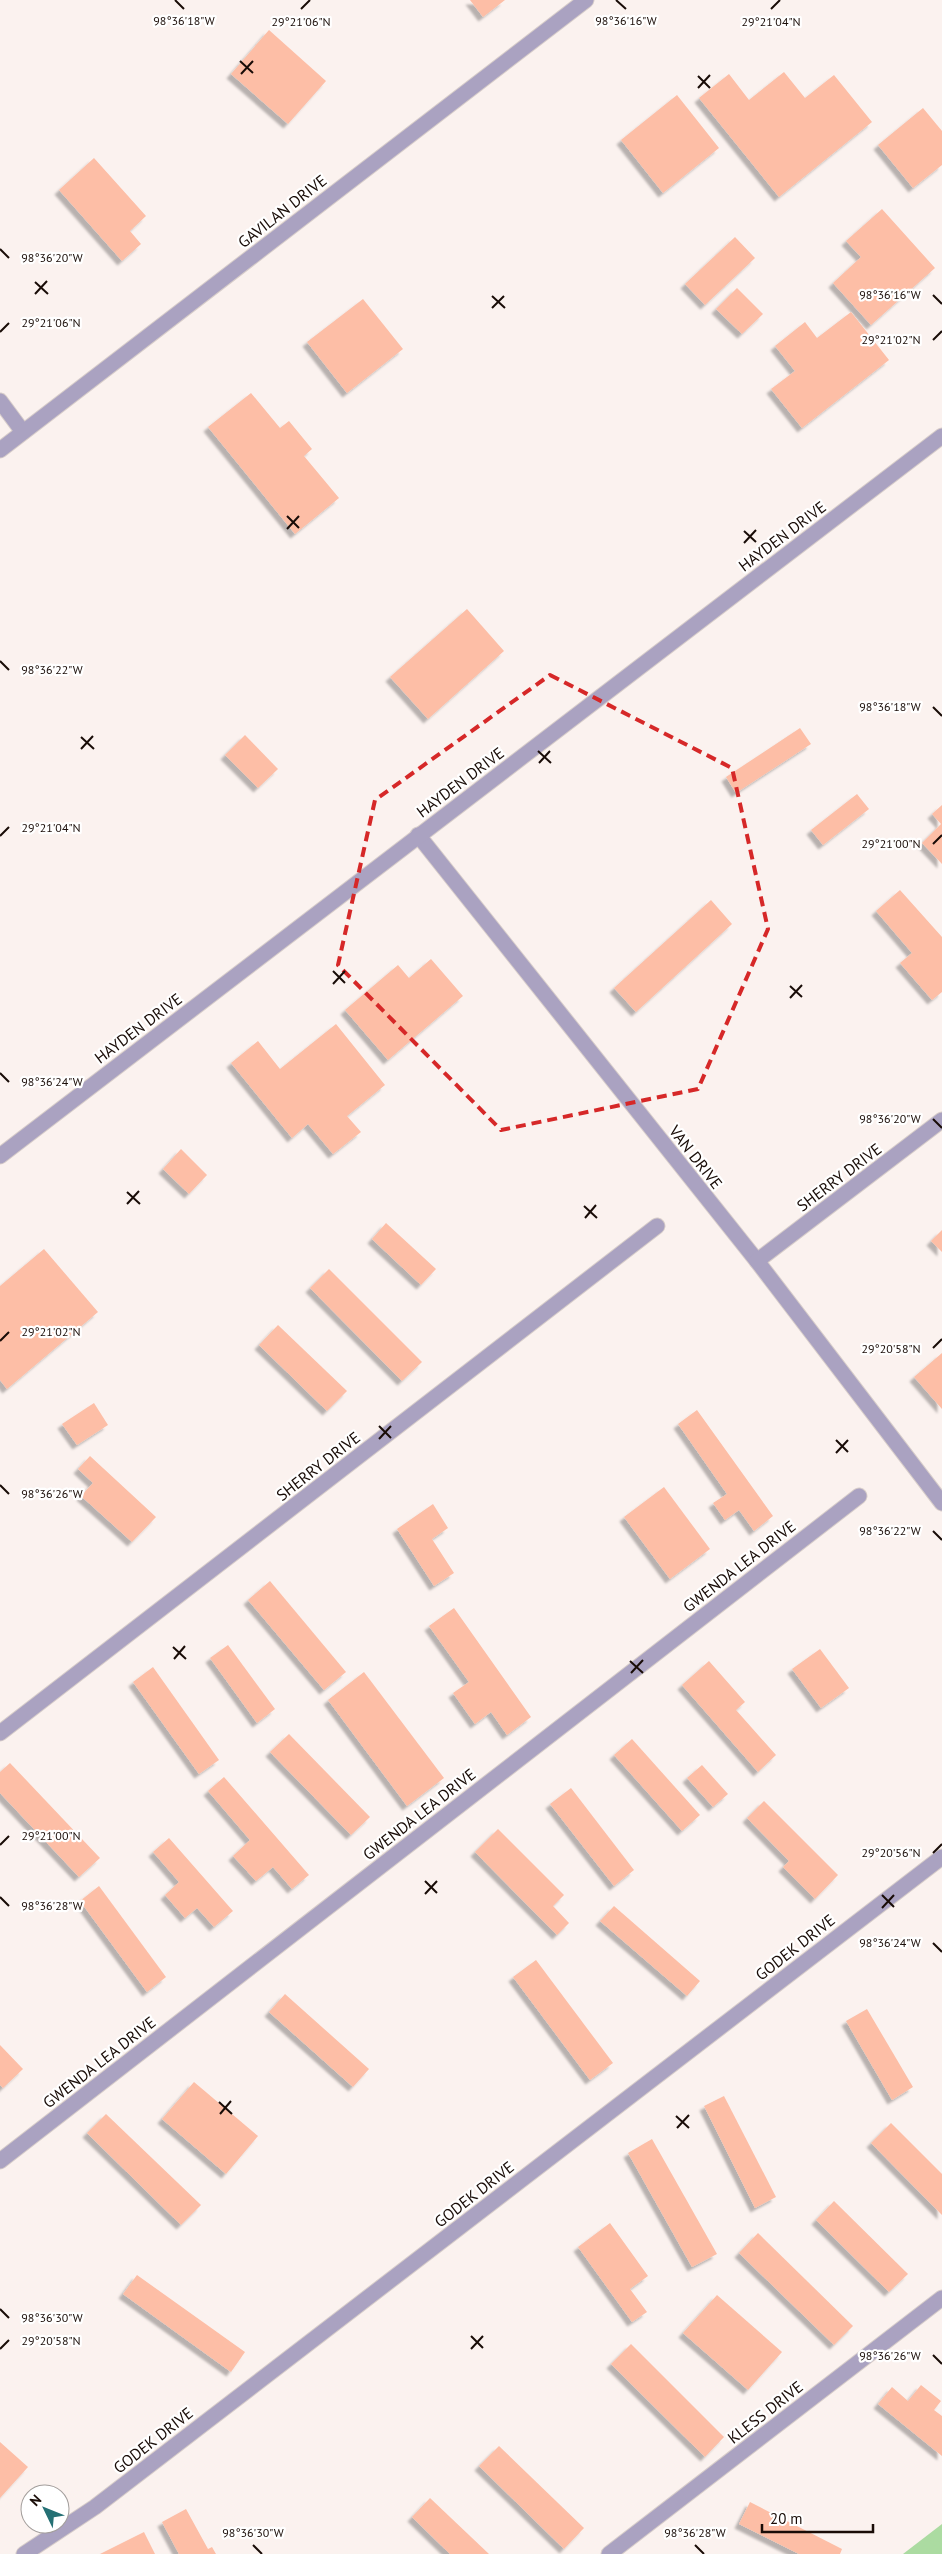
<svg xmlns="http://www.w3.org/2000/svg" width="942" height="2554" viewBox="0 0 942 2554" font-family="'PT Sans',sans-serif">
  <defs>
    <filter id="shadow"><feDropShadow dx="-4.5" dy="4.5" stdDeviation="1" flood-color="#0004"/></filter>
  </defs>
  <rect width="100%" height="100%" fill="#fbf2ef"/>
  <!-- green -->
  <path fill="#abdba1" d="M942 2524V2554H903Z"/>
  <!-- building -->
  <g fill="#fdbea6" filter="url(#shadow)">
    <path d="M470 0H505L483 17Z"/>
    <path d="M269 30 326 81 288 124 231 74Z"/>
    <path d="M784 72 805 98 834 75 872 122 779 197 699 98 729 74 749 100Z"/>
    <path d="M677 95 719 148 663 193 621 140Z"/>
    <path d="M923 108 942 131V165L913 188 878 145Z"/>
    <path d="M94 158 146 216 130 231 141 244 122 261 59 190Z"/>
    <path d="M882 209 935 268 871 325 833 283 861 257 846 241Z"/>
    <path d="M735 237 755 258 705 305 685 284Z"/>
    <path d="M737 288 763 314 742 334 716 309Z"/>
    <path d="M363 299 403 349 347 393 307 342Z"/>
    <path d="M851 312 889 360 802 428 771 389 795 371 775 346 805 322 817 338Z"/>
    <path d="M251 393 280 428 289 421 312 449 304 456 339 498 295 534 208 427Z"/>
    <path d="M467 609 504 651 428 719 390 677Z"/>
    <path d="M800 728 811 744 736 793 726 777Z"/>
    <path d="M245 735 278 769 258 788 225 755Z"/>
    <path d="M857 794 869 809 823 845 811 830Z"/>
    <path d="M942 805V864L922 843 941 824 932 814Z"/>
    <path d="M900 890 942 937V992L932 1000 900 963 912 953 876 911Z"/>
    <path d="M711 900 732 924 636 1012 614 988Z"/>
    <path d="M431 959 463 996 388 1060 345 1010 398 965 409 978Z"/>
    <path d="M336 1024 385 1085 347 1116 361 1132 333 1154 308 1124 292 1138 231 1063 258 1041 280 1069Z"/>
    <path d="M181 1149 207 1175 189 1194 163 1169Z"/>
    <path d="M386 1223 436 1269 421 1285 372 1239Z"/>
    <path d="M942 1230V1252L931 1241Z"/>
    <path d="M44 1249 98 1312 7 1389 0 1380V1286Z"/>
    <path d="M329 1269 422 1362 402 1381 310 1288Z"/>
    <path d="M278 1325 347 1391 327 1411 259 1345Z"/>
    <path d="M942 1353V1409L914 1377Z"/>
    <path d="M94 1403 108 1425 77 1445 62 1424Z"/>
    <path d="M697 1410 773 1516 754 1531 739 1510 725 1520 713 1503 727 1494 678 1424Z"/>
    <path d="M90 1456 156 1517 132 1542 81 1496 93 1483 78 1469Z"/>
    <path d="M664 1487 710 1549 670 1579 624 1517Z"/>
    <path d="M433 1504 448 1528 432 1539 454 1573 434 1586 397 1529Z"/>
    <path d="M270 1581 346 1672 324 1690 248 1600Z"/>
    <path d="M454 1608 531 1717 507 1735 491 1712 475 1724 453 1693 469 1682 429 1626Z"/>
    <path d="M228 1645 275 1709 257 1723 210 1658Z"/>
    <path d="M820 1649 849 1688 821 1708 792 1669Z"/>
    <path d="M709 1661 745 1702 736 1710 776 1755 758 1772 682 1685Z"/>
    <path d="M153 1667 219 1760 199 1774 133 1682Z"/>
    <path d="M364 1672 444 1778 407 1806 328 1700Z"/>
    <path d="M289 1734 370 1817 351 1835 270 1752Z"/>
    <path d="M632 1739 700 1815 682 1831 614 1755Z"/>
    <path d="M10 1763 100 1858 79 1877 0 1793V1772Z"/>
    <path d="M702 1765 728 1794 713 1807 687 1778Z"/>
    <path d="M224 1777 309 1875 292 1889 273 1867 256 1881 233 1856 250 1840 208 1791Z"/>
    <path d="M571 1788 634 1870 614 1886 550 1804Z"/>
    <path d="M764 1801 838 1875 815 1899 783 1867 789 1861 747 1818Z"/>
    <path d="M498 1829 564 1895 553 1906 569 1923 557 1935 475 1852Z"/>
    <path d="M169 1838 233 1911 214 1927 197 1908 185 1918 165 1895 179 1882 153 1852Z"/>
    <path d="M99 1886 166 1977 147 1992 80 1901Z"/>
    <path d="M614 1906 700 1981 687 1996 600 1921Z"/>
    <path d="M536 1960 613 2063 590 2080 513 1977Z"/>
    <path d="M285 1994 369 2069 353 2087 269 2012Z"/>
    <path d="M867 2009 913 2087 892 2100 846 2021Z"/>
    <path d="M0 2045 23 2069 3 2088 0 2085Z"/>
    <path d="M194 2082 258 2136 226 2174 162 2119Z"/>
    <path d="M724 2096 776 2197 755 2208 704 2106Z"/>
    <path d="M106 2114 201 2205 181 2225 87 2133Z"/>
    <path d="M891 2123 942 2174V2215L871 2143Z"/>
    <path d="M652 2139 717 2254 692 2267 628 2153Z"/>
    <path d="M834 2201 908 2274 889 2292 816 2220Z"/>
    <path d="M610 2223 648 2276 630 2289 647 2312 632 2322 578 2247Z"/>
    <path d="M758 2233 853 2326 834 2345 739 2253Z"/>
    <path d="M137 2275 245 2352 231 2372 123 2294Z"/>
    <path d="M717 2295 782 2352 748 2390 683 2333Z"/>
    <path d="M631 2344 724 2437 705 2457 611 2364Z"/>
    <path d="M921 2385 941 2401 934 2410 942 2416V2456L878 2404 892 2387 908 2401Z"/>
    <path d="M0 2442 28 2467 0 2498Z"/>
    <path d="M499 2446 584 2528 564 2549 479 2466Z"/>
    <path d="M430 2498 489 2554H450L412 2517Z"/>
    <path d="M750 2502 842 2549 840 2554H799L739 2524Z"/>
    <path d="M186 2509 208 2549 212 2547 216 2554H179L162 2522Z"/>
    <path d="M144 2532 155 2554H100Z"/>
  </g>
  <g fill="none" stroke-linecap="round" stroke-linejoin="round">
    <defs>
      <g id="minor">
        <path d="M0 401 23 432"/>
        <path d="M0 450 586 0"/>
        <path d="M418 835 757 1261 942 1503"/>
        <path d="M0 1156 942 436"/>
        <path d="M757 1261 942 1120"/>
        <path d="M0 1733 657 1226"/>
        <path d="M0 2161 859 1496"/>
        <path d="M24 2554 95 2507 942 1857"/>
        <path d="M609 2554 942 2298"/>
      </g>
    </defs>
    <!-- minor casing -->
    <use href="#minor" stroke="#d7cdca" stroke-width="17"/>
    <!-- minor -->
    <use href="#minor" stroke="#aaa2c1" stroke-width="15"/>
  </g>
  <!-- marked area -->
  <path fill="none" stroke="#d62828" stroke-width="4" stroke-dasharray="10 6" stroke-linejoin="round" d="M550 675 732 768 768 929 698 1089 501 1130 338 965 375 800Z"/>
  <!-- ticks -->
  <path fill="none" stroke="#190c07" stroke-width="2" d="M175 0 184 9M616 0 626 9M301 9 310 0M771 9 780 0M240 61 253 73M241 74 253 61M698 76 710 88M698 88 710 75M0 249 9 258M35 282 48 294M35 294 47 281M933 295 942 304M492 296 505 308M492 308 504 296M0 332 9 323M933 340 942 331M287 516 299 528M287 529 299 516M744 531 756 542M744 543 756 530M0 661 9 670M933 707 942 716M81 737 94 749M81 749 93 736M538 751 551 763M539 763 550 751M0 836 9 827M933 844 942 835M333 971 345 983M333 984 345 971M790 986 802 997M790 998 802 985M0 1073 9 1082M933 1119 942 1128M127 1192 140 1204M127 1204 139 1191M584 1206 597 1218M585 1218 596 1205M0 1341 9 1332M933 1348 942 1339M379 1426 391 1438M379 1439 391 1426M836 1440 848 1452M836 1453 848 1440M0 1485 9 1494M933 1531 942 1540M173 1647 186 1659M174 1659 185 1646M630 1661 643 1673M631 1673 643 1660M0 1845 9 1836M933 1853 942 1844M425 1881 437 1893M425 1894 437 1881M882 1895 894 1907M0 1897 9 1906M882 1908 894 1895M933 1943 942 1952M219 2102 232 2114M220 2114 231 2101M676 2116 689 2128M677 2128 689 2115M0 2309 9 2318M471 2336 483 2348M0 2349 9 2340M471 2349 483 2336M933 2355 942 2364M253 2545 262 2554M695 2545 704 2554"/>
  <g text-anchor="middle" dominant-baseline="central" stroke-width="4.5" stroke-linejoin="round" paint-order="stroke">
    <!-- street labels -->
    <g font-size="16" fill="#190c07" stroke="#fff">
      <text transform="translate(282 211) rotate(-38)">GAVILAN DRIVE</text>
      <text transform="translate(782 536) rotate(-37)">HAYDEN DRIVE</text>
      <text transform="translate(460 782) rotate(-37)">HAYDEN DRIVE</text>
      <text transform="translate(138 1028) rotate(-37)">HAYDEN DRIVE</text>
      <text transform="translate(696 1157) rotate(52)">VAN DRIVE</text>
      <text transform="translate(839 1177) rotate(-37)">SHERRY DRIVE</text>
      <text transform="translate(318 1466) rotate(-38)">SHERRY DRIVE</text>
      <text transform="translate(739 1566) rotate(-38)">GWENDA LEA DRIVE</text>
      <text transform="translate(419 1814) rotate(-38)">GWENDA LEA DRIVE</text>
      <text transform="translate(795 1947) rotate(-38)">GODEK DRIVE</text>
      <text transform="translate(99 2062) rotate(-38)">GWENDA LEA DRIVE</text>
      <text transform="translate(474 2194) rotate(-38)">GODEK DRIVE</text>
      <text transform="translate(765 2412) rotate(-38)">KLESS DRIVE</text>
      <text transform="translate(153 2440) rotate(-38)">GODEK DRIVE</text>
    </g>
  </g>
  <g font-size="12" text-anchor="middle" fill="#190c07" stroke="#fff" stroke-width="4.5" stroke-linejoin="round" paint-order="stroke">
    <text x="184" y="25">98°36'18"W</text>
    <text x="626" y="25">98°36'16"W</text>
    <text x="301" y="26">29°21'06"N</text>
    <text x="771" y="26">29°21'04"N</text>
    <text x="52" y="262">98°36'20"W</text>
    <text x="890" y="299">98°36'16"W</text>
    <text x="51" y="327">29°21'06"N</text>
    <text x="891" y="344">29°21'02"N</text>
    <text x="52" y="674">98°36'22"W</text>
    <text x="890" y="711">98°36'18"W</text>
    <text x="51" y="832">29°21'04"N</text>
    <text x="891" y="848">29°21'00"N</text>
    <text x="52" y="1086">98°36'24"W</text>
    <text x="890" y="1123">98°36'20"W</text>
    <text x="51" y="1336">29°21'02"N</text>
    <text x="891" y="1353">29°20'58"N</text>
    <text x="52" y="1498">98°36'26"W</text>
    <text x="890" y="1535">98°36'22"W</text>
    <text x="51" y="1840">29°21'00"N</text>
    <text x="891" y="1857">29°20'56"N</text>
    <text x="52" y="1910">98°36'28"W</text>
    <text x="890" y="1947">98°36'24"W</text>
    <text x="52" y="2322">98°36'30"W</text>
    <text x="51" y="2345">29°20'58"N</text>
    <text x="890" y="2360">98°36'26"W</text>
    <text x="253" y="2537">98°36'30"W</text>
    <text x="695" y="2537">98°36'28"W</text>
  </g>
  <!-- north arrow -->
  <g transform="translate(45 2509) rotate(313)"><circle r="24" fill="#ffffff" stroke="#a39e9c"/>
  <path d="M0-4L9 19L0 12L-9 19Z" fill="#257074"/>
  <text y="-8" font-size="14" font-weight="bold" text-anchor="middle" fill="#190c07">N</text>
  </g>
  <!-- scale -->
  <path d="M762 2524v8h111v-8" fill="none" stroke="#190c07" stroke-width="2.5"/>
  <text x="770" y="2524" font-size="15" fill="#190c07" stroke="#ffffff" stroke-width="4" paint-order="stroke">20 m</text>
</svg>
